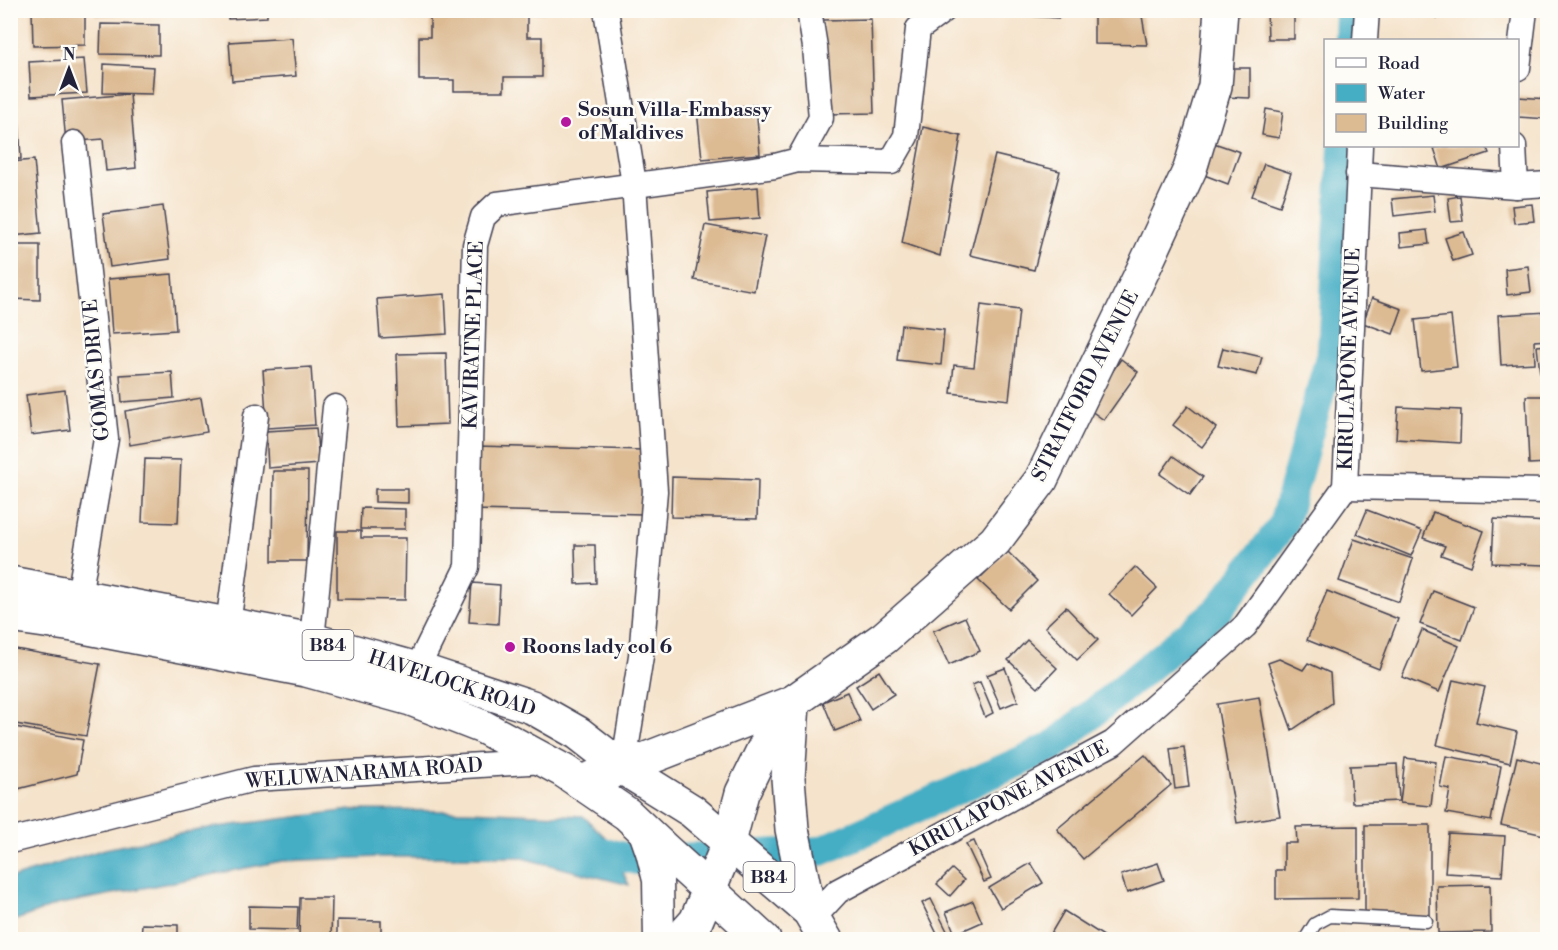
<svg xmlns="http://www.w3.org/2000/svg" width="1558" height="950" viewBox="0 0 1558 950" font-family="'Libre Bodoni',serif">
  <rect width="100%" height="100%" fill="#fdfcf7"/>
  <filter id="ink" filterUnits="userSpaceOnUse"><feTurbulence type="fractalNoise" baseFrequency=".0167" numOctaves="2"/><feDisplacementMap in="SourceGraphic" scale="12" xChannelSelector="R" yChannelSelector="G"/><feConvolveMatrix kernelMatrix="1 2 1 2 8 2 1 2 1" color-interpolation-filters="sRGB"/></filter>
  <filter id="wash" filterUnits="userSpaceOnUse"><feTurbulence type="fractalNoise" baseFrequency=".008" numOctaves="4" result="noise"/><feDisplacementMap in="SourceGraphic" scale="24" xChannelSelector="R" yChannelSelector="G"/><feGaussianBlur stdDeviation="1.35" result="paint"/><feColorMatrix in="noise" values="0 0 0 0 0 0 0 0 0 0 0 0 0 0 0 0 0 1.4 0 .05"/><feComposite in="paint" operator="in"/></filter>
  <g filter="url(#wash)">
    <rect width="100%" height="100%" fill="#f5e3cb"/>
    <!-- water -->
    <path fill="#45adc4" stroke="#346880" stroke-width="1.5" d="M351 810 468 811 583 816 607 839 629 885 518 857H379L282 861 56 905 11 922V878L105 849 209 828Z"/>
    <g fill="none" stroke-linecap="round" stroke-linejoin="round">
      <!-- canal -->
      <g stroke="#45adc4" stroke-width="30">
        <path d="M1349 40 1350 10"/>
        <path d="M574 846 638 860 821 851 1052 747 1219 609 1283 525 1332 350 1343 146"/>
      </g>
    </g>
    <g id="blocks">
      <!-- building -->
      <g fill="#dcba92">
        <path d="M32 10H85V45L33 46Z"/>
        <path d="M96 10H146V13L96 16Z"/>
        <path d="M228 10H267V17L228 19Z"/>
        <path d="M430 10H545V13H527V37H542V77H504V91H454V80H419V37H430Z"/>
        <path d="M970 10H1059V18L970 12Z"/>
        <path d="M1094 10H1141L1147 45 1094 44Z"/>
        <path d="M1267 10H1294V39H1268Z"/>
        <path d="M1435 10H1480V14L1436 18Z"/>
        <path d="M871 19 874 113 827 114 823 20Z"/>
        <path d="M101 24 159 25V55L100 54Z"/>
        <path d="M292 38 296 76 232 81 229 42Z"/>
        <path d="M84 59 87 93 31 96 29 62Z"/>
        <path d="M104 64 154 67 152 94 103 93Z"/>
        <path d="M1224 68H1250V98L1224 97Z"/>
        <path d="M130 94 136 168 106 171 103 139 66 142 62 100Z"/>
        <path d="M1518 97 1548 99V119L1518 117Z"/>
        <path d="M756 105 760 154 702 159 697 110Z"/>
        <path d="M1266 109 1283 112 1279 138 1262 135Z"/>
        <path d="M10 122H19L21 159H10Z"/>
        <path d="M923 127 961 136 940 256 902 243Z"/>
        <path d="M1211 142 1240 152 1228 184 1199 173Z"/>
        <path d="M1443 146H1486L1489 153 1441 169 1434 148Z"/>
        <path d="M995 155 1060 171 1034 270 970 255Z"/>
        <path d="M34 160 41 233 12 236 10 222V162Z"/>
        <path d="M1264 164 1291 173 1280 206 1252 196Z"/>
        <path d="M758 187 760 218 710 222 707 192Z"/>
        <path d="M1433 195 1435 211 1394 216 1392 199Z"/>
        <path d="M1460 196 1463 221 1451 222 1448 198Z"/>
        <path d="M1532 204 1534 221 1514 223 1512 206Z"/>
        <path d="M163 206 170 259 110 267 103 214Z"/>
        <path d="M705 225 765 236 754 291 694 280Z"/>
        <path d="M1427 230 1429 244 1401 247 1400 233Z"/>
        <path d="M1464 232 1472 255 1453 261 1445 238Z"/>
        <path d="M10 245H40V300L10 299Z"/>
        <path d="M1528 266 1531 292 1507 295 1505 269Z"/>
        <path d="M172 274 176 330 112 334 108 279Z"/>
        <path d="M445 294 447 334 380 338 377 299Z"/>
        <path d="M1372 298 1402 309 1393 334 1363 323Z"/>
        <path d="M981 305 1019 310 1009 400 951 393 954 365 974 367Z"/>
        <path d="M1548 312V340L1534 341 1535 363 1501 365 1498 315Z"/>
        <path d="M1451 316 1457 367 1421 371 1415 320Z"/>
        <path d="M901 325 944 330 941 365 897 360Z"/>
        <path d="M1548 345V372L1540 373 1537 346Z"/>
        <path d="M1223 348 1262 357 1257 375 1218 366Z"/>
        <path d="M446 353 448 424 399 426 397 354Z"/>
        <path d="M1121 359 1138 372 1104 420 1087 408Z"/>
        <path d="M311 367 315 425 267 428 263 370Z"/>
        <path d="M172 372 174 398 122 402 120 375Z"/>
        <path d="M65 390 70 430 31 435 26 395Z"/>
        <path d="M1526 396H1548V463L1529 464Z"/>
        <path d="M201 398 207 432 130 445 125 411Z"/>
        <path d="M1188 406 1216 428 1202 447 1173 425Z"/>
        <path d="M1398 407 1461 410 1460 443 1396 439Z"/>
        <path d="M316 428 319 464 268 468 266 431Z"/>
        <path d="M476 446 644 450 643 514 474 510Z"/>
        <path d="M1173 456 1203 477 1190 495 1160 474Z"/>
        <path d="M145 459 181 460 178 523 142 522Z"/>
        <path d="M273 471H308L307 561H272Z"/>
        <path d="M672 477 758 480 757 519 671 517Z"/>
        <path d="M375 489H408V503L375 502Z"/>
        <path d="M361 508 405 509V529H360Z"/>
        <path d="M1367 510 1422 531 1411 556 1357 534Z"/>
        <path d="M1433 512 1484 531 1471 566 1441 555 1445 546 1423 538Z"/>
        <path d="M1494 519 1548 522 1545 565 1492 563Z"/>
        <path d="M337 531H361V538H406L405 600 337 599Z"/>
        <path d="M1354 539 1413 559 1399 602 1339 581Z"/>
        <path d="M575 545H595L596 583 576 584Z"/>
        <path d="M1007 551 1037 581 1009 609 978 580Z"/>
        <path d="M1135 567 1157 588 1131 615 1109 594Z"/>
        <path d="M472 583 500 585 498 624 469 622Z"/>
        <path d="M1327 591 1398 619 1379 669 1307 640Z"/>
        <path d="M1433 591 1474 607 1462 640 1420 624Z"/>
        <path d="M1066 607 1098 640 1077 660 1045 627Z"/>
        <path d="M965 617 980 651 949 665 933 631Z"/>
        <path d="M1422 630 1459 646 1439 692 1402 677Z"/>
        <path d="M1027 640 1057 668 1038 688 1008 660Z"/>
        <path d="M10 648 100 664 86 736 10 723Z"/>
        <path d="M1279 659 1303 670 1308 663 1330 673 1332 703 1292 730 1268 663Z"/>
        <path d="M1005 668 1018 701 1001 708 987 675Z"/>
        <path d="M879 671 894 694 871 709 856 686Z"/>
        <path d="M1453 680 1485 687 1476 722 1517 732 1510 763 1437 745Z"/>
        <path d="M980 682 993 713 985 717 972 685Z"/>
        <path d="M847 692 860 721 835 731 823 702Z"/>
        <path d="M1259 697 1280 816 1237 823 1217 704Z"/>
        <path d="M10 726 83 740 77 774 10 791Z"/>
        <path d="M1184 747 1189 787 1175 789 1170 749Z"/>
        <path d="M1145 755 1171 785 1083 859 1057 829Z"/>
        <path d="M1446 756 1501 766 1491 821 1446 813 1450 789 1440 787Z"/>
        <path d="M1517 757 1548 765V836L1501 825Z"/>
        <path d="M1405 758 1436 762 1431 806 1400 803Z"/>
        <path d="M1397 764 1399 801 1352 803 1350 766Z"/>
        <rect x="1365" y="825" width="65" height="92"/>
        <path d="M1358 826V898L1276 899V870H1284V843H1297L1296 827Z"/>
        <path d="M1448 833 1505 836 1502 876 1445 873Z"/>
        <path d="M974 841 991 879 984 882 966 844Z"/>
        <path d="M1031 863 1043 883 1001 908 989 888Z"/>
        <path d="M1158 863 1164 880 1127 893 1121 875Z"/>
        <path d="M952 869 964 880 950 896 937 884Z"/>
        <path d="M1490 885 1491 932 1438 933 1437 886Z"/>
        <path d="M300 898H332L331 940H299Z"/>
        <path d="M931 899 950 937 944 940H940L922 903Z"/>
        <path d="M973 901 982 922 955 934 946 912Z"/>
        <path d="M249 906 298 907 297 930 249 929Z"/>
        <path d="M1064 911 1110 940H1047Z"/>
        <path d="M337 920 381 921V940H337Z"/>
        <path d="M142 924 178 925V940H141Z"/>
      </g>
    </g>
  </g>
  <g filter="url(#ink)">
    <use href="#blocks" fill-opacity="0" stroke="#423f51" stroke-width="1.5"/>
    <g fill="none" stroke-linecap="round" stroke-linejoin="round">
      <defs>
        <path id="service" d="M1305 940 1315 924 1330 916 1426 921"/>
        <g id="minor">
          <path d="M606 10 634 184 655 491 641 656 623 768"/>
          <path d="M1365 40 1367 10"/>
          <path d="M1518 68 1525 10"/>
          <path d="M74 143 106 439 79 596"/>
          <path d="M1514 146 1516 186"/>
          <path d="M798 160 821 118 815 47 809 10"/>
          <path d="M1358 174 1516 186 1548 184"/>
          <path d="M1345 487 1548 491"/>
          <path d="M228 625 256 416"/>
          <path d="M312 640 335 407"/>
          <path d="M417 669 467 567 475 245 483 217 497 204 775 166 798 160 891 162 906 136 918 29 944 10"/>
          <path d="M10 841 254 779 545 761"/>
          <path d="M813 918 838 891 1113 743 1245 626 1345 487 1360 146"/>
        </g>
        <path id="tertiary" d="M643 829 651 852 658 880 659 940"/>
        <g id="secondary">
          <path d="M793 704 788 778 792 829 809 911"/>
          <path d="M580 782 623 768 793 702 884 638 995 541 1041 480 1143 270 1190 169 1215 86 1221 10"/>
          <path d="M679 940 696 921 729 842 742 793 770 736 793 702"/>
        </g>
        <g id="primary">
          <path d="M10 583 312 640 417 669 532 707 578 733 623 768 692 811 809 911 826 940"/>
          <path d="M10 616 73 625 306 670 411 699 483 727 564 771 627 814 663 848 764 940"/>
        </g>
      </defs>
      <!-- service casing -->
      <use href="#service" stroke="#423f51" stroke-width="15"/>
      <!-- minor casing -->
      <use href="#minor" stroke="#423f51" stroke-width="27"/>
      <!-- tertiary casing -->
      <use href="#tertiary" stroke="#423f51" stroke-width="33"/>
      <!-- secondary casing -->
      <use href="#secondary" stroke="#423f51" stroke-width="36"/>
      <!-- primary casing -->
      <use href="#primary" stroke="#423f51" stroke-width="36"/>
      <!-- service -->
      <use href="#service" stroke="#fff" stroke-width="12"/>
      <!-- minor -->
      <use href="#minor" stroke="#fff" stroke-width="24"/>
      <!-- tertiary -->
      <use href="#tertiary" stroke="#fff" stroke-width="30"/>
      <!-- secondary -->
      <use href="#secondary" stroke="#fff" stroke-width="33"/>
      <!-- primary -->
      <use href="#primary" stroke="#fff" stroke-width="33"/>
    </g>
  </g>
  <!-- markers -->
  <g fill="#b5179e" stroke="#fdfcf7" stroke-width="2">
    <circle cx="566" cy="122" r="6"/>
    <circle cx="510" cy="647" r="6"/>
  </g>
  <g text-anchor="middle" dominant-baseline="central" stroke-width="5" stroke-linejoin="round" paint-order="stroke">
    <!-- shield labels -->
    <g fill="#fdfcf7" stroke="#646373" stroke-width="1.5">
      <rect x="302.5" y="630" width="51" height="30" rx="4.5"/>
      <rect x="743.5" y="862" width="51" height="30" rx="4.5"/>
    </g>
    <g font-size="18" font-weight="bold" fill="#22223b">
      <text x="328" y="645">B84</text>
      <text x="769" y="877">B84</text>
    </g>
    <!-- poi labels -->
    <g font-size="20" font-weight="bold" fill="#22223b" stroke="#fdfcf7" text-anchor="start">
      <text x="578" y="110">Sosun Villa-Embassy<tspan x="578" dy="23">of Maldives</tspan></text>
      <text x="522" y="647">Roons lady col 6</text>
    </g>
    <!-- street labels -->
    <g font-size="20" fill="#22223b" stroke="#fdfcf7">
      <text transform="translate(474 335) rotate(-88)">KAVIRATNE PLACE</text>
      <text transform="translate(1350 359) rotate(-88)">KIRULAPONE AVENUE</text>
      <text transform="translate(97 370) rotate(-95)">GOMAS DRIVE</text>
      <text transform="translate(1086 386) rotate(-63)">STRATFORD AVENUE</text>
      <text transform="translate(452 684) rotate(18)">HAVELOCK ROAD</text>
      <text transform="translate(364 774) rotate(-4)">WELUWANARAMA ROAD</text>
      <text transform="translate(1009 799) rotate(-28)">KIRULAPONE AVENUE</text>
    </g>
  </g>
  <!-- margin -->
  <rect width="1558" height="950" fill="none" stroke="#fdfcf7" stroke-width="36"/>
  <!-- legend -->
  <rect x="1324" y="39" width="195" height="108" fill="#fdfcf7" stroke="#a5a5ac" stroke-width="1.5"/>
  <rect x="1336" y="58" width="30" height="9" fill="#ffffff" stroke="#a5a5ac" stroke-width="1.5"/>
  <text x="1378" y="69" font-size="18" fill="#22223b">Road</text>
  <rect x="1336" y="84" width="30" height="18" fill="#45adc4" stroke="#a5a5ac" stroke-width="1.5"/>
  <text x="1378" y="99" font-size="18" fill="#22223b">Water</text>
  <rect x="1336" y="114" width="30" height="18" fill="#dcba92" stroke="#a5a5ac" stroke-width="1.5"/>
  <text x="1378" y="129" font-size="18" fill="#22223b">Building</text>
  <!-- north arrow -->
  <g transform="translate(69 69)" stroke="#fdfcf7" stroke-width="4.5" paint-order="stroke">
  <path d="M0-4.5L10 22L0 15L-10 22Z" fill="#22223b"/>
  <text y="-9" font-size="16" font-weight="bold" text-anchor="middle" fill="#22223b">N</text>
  </g>
</svg>
